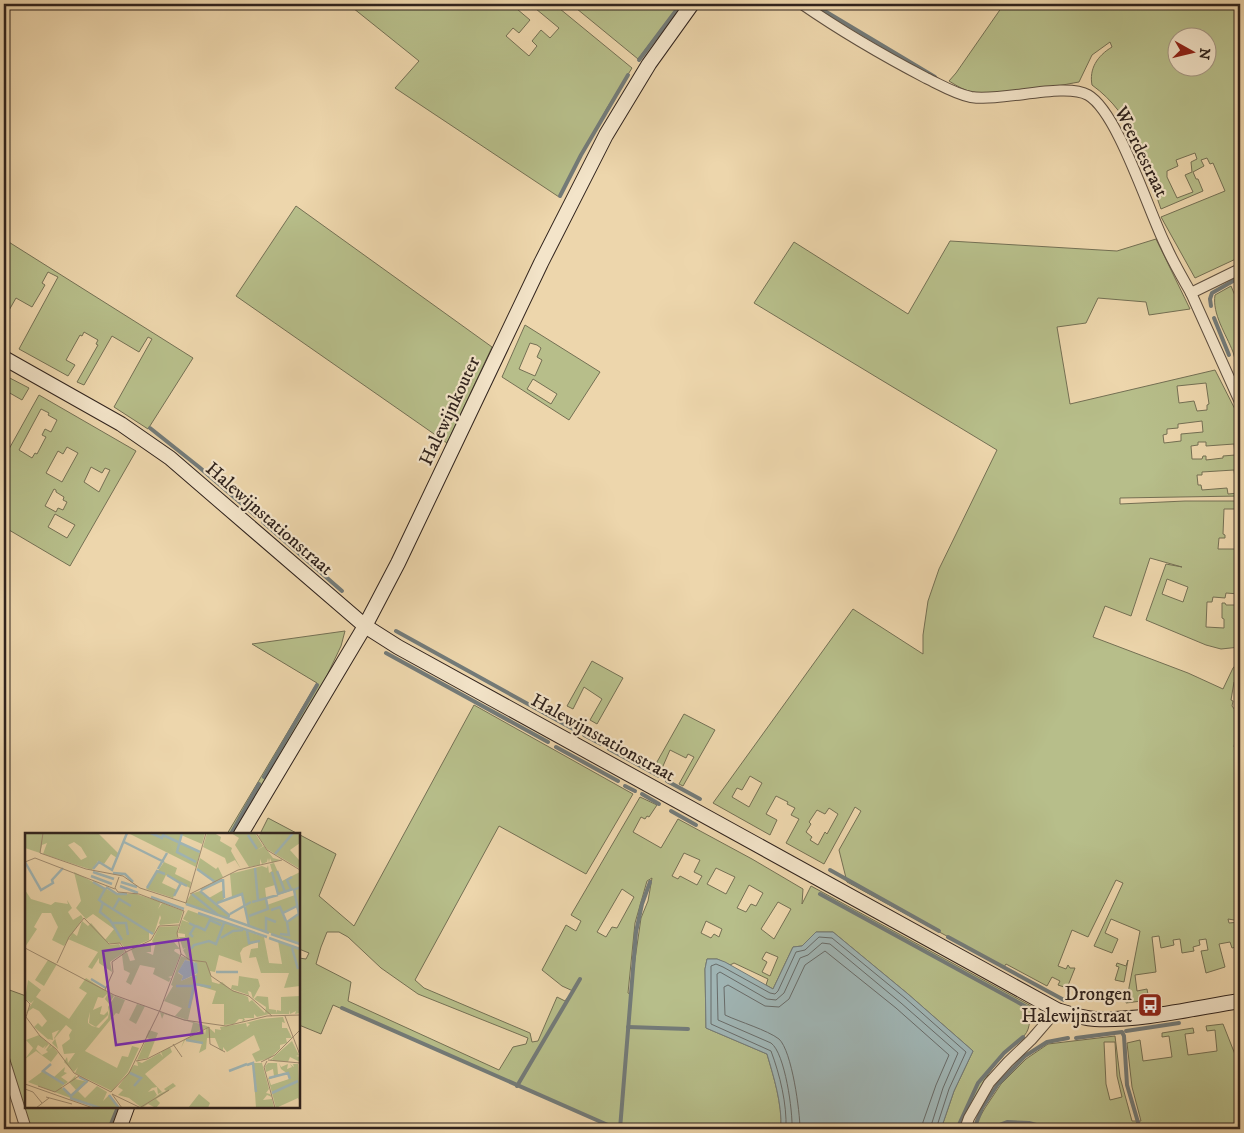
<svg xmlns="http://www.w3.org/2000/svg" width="1244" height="1133" viewBox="0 0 1244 1133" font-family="'IM FELL DW Pica',serif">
  <rect width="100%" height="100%" fill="#edd6ac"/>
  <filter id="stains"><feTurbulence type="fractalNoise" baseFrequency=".004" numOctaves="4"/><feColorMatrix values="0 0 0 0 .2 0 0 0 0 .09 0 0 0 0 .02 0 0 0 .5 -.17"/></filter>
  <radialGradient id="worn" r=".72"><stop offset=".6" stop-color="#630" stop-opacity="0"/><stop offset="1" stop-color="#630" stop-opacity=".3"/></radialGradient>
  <!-- green -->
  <g fill="#b7be8a" stroke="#747054" fill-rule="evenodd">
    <path d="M348 4H521L517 9 530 20 519 33 513 28 506 36 529 56 537 46 532 41 541 30 550 38 559 28 530 4H554L632 68 607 108 559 197 395 88 419 61Z"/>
    <path d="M571 4H680L638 59Z"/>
    <path d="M1004 4H1240V257L1195 278 1161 217 1225 191 1213 163 1210 164 1207 158 1201 160 1204 166 1193 172 1196 179H1198L1203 191 1161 209C1144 162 1135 116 1092 85 1089 69 1097 56 1112 47L1110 42 1092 55 1079 82C1050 87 992 101 966 90 960 88 954 84 949 81L956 73ZM1176 38H1206V68H1176ZM1195 153 1197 159 1191 162 1192 172 1185 175 1193 192 1177 198 1167 177V171L1178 166 1176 160Z"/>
    <path d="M296 206 492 347 447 443 236 296Z"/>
    <path d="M4 239 193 358 148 429 114 407 152 339 148 337 139 352 112 336 84 385 77 382 98 345 96 344 98 340 84 332 82 336 80 335 66 360 75 365 68 376 19 349 58 277 48 272 42 283 45 285 32 307 16 298 4 319Z"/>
    <path d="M1156 239 1190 309 1149 315 1146 302 1098 298 1086 323 1057 327 1070 404 1215 370 1240 419V496L1120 498V504L1185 501H1240V647L1221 649 1206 645 1146 620 1166 564 1182 567 1150 558 1131 616 1105 606 1093 637 1188 673 1223 689 1233 668 1240 660V683L1234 682 1231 700 1233 701 1232 706 1235 710 1240 711V742L1235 741 1234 747 1239 748 1240 744V921L1228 919 1229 923 1240 922V962L1236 947 1232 948 1230 942 1219 944 1225 967 1206 973 1201 951 1208 950 1206 939 1199 940 1200 945 1193 947 1194 951 1182 953 1180 939 1173 940 1174 945 1161 948 1159 936 1152 937 1156 972 1135 975 1137 991 1147 989 1149 1000 1126 1003 1140 931 1111 919 1105 933 1118 939 1112 953 1094 946 1123 883 1116 880 1088 937 1072 930 1058 966 1066 969 1068 965 1070 968H1075L1067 988 1058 985 1060 981 1052 977 1047 986 1006 964 1004 967 847 882 839 850 861 811 855 807 824 864 786 843 799 819 791 815 795 808 787 804 788 802 776 796 766 814 777 820 770 835 713 803 853 609 923 654V635L928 601 939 569 997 450 754 303 794 242 908 314 950 241 1117 251ZM1206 383 1209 404 1207 405V410L1197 411 1194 401 1179 403 1177 386ZM1202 421 1203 432 1181 434V441L1164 443 1163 435 1167 434V429L1178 428V424ZM1198 442H1206V446L1234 444 1235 455 1223 456V458L1206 460V456H1203L1202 459H1192L1191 446 1198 445ZM1234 470 1235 478H1239V493L1228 494 1227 488 1202 490 1201 485H1198L1197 475H1202V472ZM1224 509H1235V517L1239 518V539H1236L1235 549H1218L1219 538H1225V535L1223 534ZM1167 579 1188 587 1183 602 1162 594ZM1226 593 1239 594 1238 605H1226L1225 603H1222V618L1224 619V628L1206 627 1207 602H1212L1213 597 1225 598ZM750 776 762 783 749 807 732 797 737 788 742 790ZM829 808 838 814 827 834 825 832 818 845 810 840 812 837 806 832 811 824 809 822 817 810 825 814Z"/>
    <path d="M1231 286 1236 298 1240 296V375C1237 367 1235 359 1233 352 1226 334 1212 314 1215 295Z"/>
    <path d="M525 325 600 372 569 420 502 377ZM530 343 537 345 541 348 537 357 542 360 535 376 519 369ZM533 379 557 394 551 404 527 389Z"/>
    <path d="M4 375 29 388 22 400 8 392 4 399Z"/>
    <path d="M39 395 136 451 70 566 4 527V458ZM41 409 49 413 48 415 57 420 51 432 45 429 42 435 46 437 37 454 35 453 32 458 19 450ZM67 447 78 453 62 482 46 473 58 451 63 454ZM91 467 102 473 105 468 110 470 99 492 84 482ZM54 489 56 490V492L64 497 63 500 67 502 63 510 58 508 56 512 45 506ZM55 514 75 525 67 538 48 527Z"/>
    <path d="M345 631 341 646 322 686 236 834H227L317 683 252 644Z"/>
    <path d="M592 661 623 678 597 724 590 720 602 699 584 687 573 709 567 706Z"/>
    <path d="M474 705 633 794 586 874 499 826 415 980 424 988 530 1033 532 1042 538 1041 557 997 565 1001 573 991 562 986 542 970 566 925 576 931 581 921 571 915 640 797 657 805 649 817 647 816 645 819 641 817 633 832 661 848 678 819 752 859 803 889 802 904 811 886 1033 1007C1028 1017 1032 1027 1024 1036 1019 1043 1010 1048 1004 1055 983 1076 972 1103 960 1129H941L954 1091 973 1051 908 994 833 932H816L802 946 793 947 773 989 766 985 768 979 734 963 730 965 717 959H707L705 969 706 1028 767 1054C774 1078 782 1103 781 1129H616L333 1005 321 1034 299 1025V958L306 959 309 953 299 949V834H260L268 818 336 854 319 896 354 926ZM684 853 700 860 694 872 702 876 697 885 680 876 678 879 672 876ZM716 868 735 877 726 894 707 884ZM652 878 648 901 641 918 630 994 628 993 635 923 647 881ZM749 885 763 893 756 906 751 904 746 912 737 908ZM622 889 634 897 617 928 612 927 606 937 597 932ZM778 902 791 909 774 939 761 929ZM706 921 722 929 719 937 714 934 711 938 701 933ZM327 932H339L348 937 381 968 418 994 528 1038 526 1044 513 1047 499 1070 348 1001 351 982 316 964 321 947ZM766 952 778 957 770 976 762 972 767 962 762 959Z"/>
    <path d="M684 714 715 730 683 786 679 784 694 757 688 754 686 758 670 750 660 773 653 769Z"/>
    <path d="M1128 960 1124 982 1115 980 1119 967 1116 966 1117 963 1126 966Z"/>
    <path d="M4 988 26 996V1107H122L114 1127 107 1124 105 1129H30L4 1044Z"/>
    <path d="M1223 1024 1240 1067V1129H973L985 1108 1001 1084 1026 1059 1048 1044 1115 1036 1120 1077 1132 1121H1141L1132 1087 1127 1043 1140 1040 1143 1061 1172 1057 1169 1036 1162 1037V1033L1193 1028 1194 1033 1185 1034 1188 1055 1217 1051 1215 1030 1207 1031 1206 1026ZM1104 1042H1115L1117 1076 1122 1097 1110 1100 1106 1084Z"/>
  </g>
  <!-- water -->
  <path fill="#a0b6b6" stroke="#737b79" d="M816 932H833L908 994 973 1051 954 1091 941 1129H781C782 1103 774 1078 767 1054L706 1028 705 969 707 959H717L725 962 773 989 793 947 802 946Z"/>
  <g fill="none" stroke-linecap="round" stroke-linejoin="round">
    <!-- shore -->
    <g stroke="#686c6a" stroke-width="1">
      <path d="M786 1129C787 1104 780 1075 771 1051L711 1024V966L716 964 723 967 770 993 775 994 778 991 796 952 805 950 819 937 832 938 905 998 966 1052 949 1089 936 1129"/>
      <path d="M792 1129C793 1112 785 1053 771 1043L718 1020 717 974 720 972 767 999 776 1000 784 993 800 958 808 955 822 943 830 944 901 1003 958 1053 943 1088 930 1129"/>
      <path d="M800 1129C800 1112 792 1051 779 1039 767 1030 740 1022 725 1015L724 987 728 985 765 1006 779 1007 789 999 805 965 825 951 896 1008 949 1055 936 1085 923 1122 922 1129"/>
    </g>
    <!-- stream -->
    <g stroke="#737b79" stroke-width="4">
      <path d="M813 4 935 77"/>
      <path d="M639 60 681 4"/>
      <path d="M560 196 581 155 628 75"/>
      <path d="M1211 306 1210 299 1212 293 1240 277"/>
      <path d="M1214 318 1229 355"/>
      <path d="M150 428 199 467 256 516"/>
      <path d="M263 522 342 591"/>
      <path d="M396 631 575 730"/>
      <path d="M386 653 548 742"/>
      <path d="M584 735 601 744"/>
      <path d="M556 747 618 781"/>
      <path d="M609 749 659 776"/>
      <path d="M264 777 317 685"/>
      <path d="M667 781 700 799"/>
      <path d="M625 786 635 791"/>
      <path d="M642 794 659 804"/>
      <path d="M671 811 696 825"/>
      <path d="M231 834 259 784"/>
      <path d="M830 870 939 931"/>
      <path d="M820 894 1032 1010"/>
      <path d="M948 937 1064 1000"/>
      <path d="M342 1008 617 1129"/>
      <path d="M628 1027 688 1029"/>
      <path d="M1126 1031 1179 1023"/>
      <path d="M1076 1038 1122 1032 1124 1036 1127 1085 1140 1129"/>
      <path d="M517 1086 580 979"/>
      <path d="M109 1129 118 1107"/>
      <path d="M620 1129 636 932 642 904 650 882"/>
      <path d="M957 1129 978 1083 1004 1053 1023 1037"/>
      <path d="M974 1129 982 1108 998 1084 1025 1056 1047 1042 1068 1038"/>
      <path d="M989 1129 1007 1122 1029 1123 1051 1129"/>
    </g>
    <defs>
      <g id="street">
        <path d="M802 4C841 31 884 56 926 78 941 85 955 94 971 97 1002 102 1065 82 1088 95 1118 112 1149 213 1166 246 1173 262 1182 277 1191 293"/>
        <path d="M1240 269 1191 293 1240 402"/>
        <path d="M4 1059 26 1129"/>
        <path d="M965 1129 969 1118 989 1083 1008 1062 1031 1040 1057 1010"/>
      </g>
      <g id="secondary">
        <path d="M4 358 121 424 170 458 365 626 398 647 1057 1010C1070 1014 1082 1018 1095 1019 1141 1021 1195 1008 1240 1001"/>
        <path d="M241 834 365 626 398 563 541 263 606 135 649 64 692 4"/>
        <path d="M119 1129 127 1107"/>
      </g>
    </defs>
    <!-- street casing -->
    <use href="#street" stroke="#5f5041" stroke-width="12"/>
    <!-- secondary casing -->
    <use href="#secondary" stroke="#30231d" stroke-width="16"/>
    <!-- street -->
    <use href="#street" stroke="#f3e4c9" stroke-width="10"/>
    <!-- secondary -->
    <use href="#secondary" stroke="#f3e4c9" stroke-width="14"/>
  </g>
  <!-- icons -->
  <defs>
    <symbol id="bus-square" viewBox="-11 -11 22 22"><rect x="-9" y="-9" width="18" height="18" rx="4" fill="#8f2418" stroke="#f3e4c9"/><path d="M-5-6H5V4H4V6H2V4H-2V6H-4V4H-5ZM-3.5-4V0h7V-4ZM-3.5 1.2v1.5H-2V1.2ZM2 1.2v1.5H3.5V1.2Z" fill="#fff"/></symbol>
  </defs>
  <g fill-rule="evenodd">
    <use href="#bus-square" x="1136" y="991" width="28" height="28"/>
  </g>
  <g text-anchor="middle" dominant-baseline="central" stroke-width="4.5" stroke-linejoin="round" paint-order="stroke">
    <!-- street labels -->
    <g font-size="19" fill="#30231d" stroke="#f3e4c9">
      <text transform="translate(1141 152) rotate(64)">Weerdestraat</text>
      <text transform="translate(450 411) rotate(-65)">Halewijnkouter</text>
      <text transform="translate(269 519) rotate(41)">Halewijnstationstraat</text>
      <text transform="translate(603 738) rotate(29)">Halewijnstationstraat</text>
    </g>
    <!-- poi labels -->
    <g font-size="19" fill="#30231d" stroke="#f3e4c9" text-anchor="end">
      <text x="1132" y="994">Drongen<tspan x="1132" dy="22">Halewijnstraat</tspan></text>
    </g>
  </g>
  <!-- overview -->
  <g transform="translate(25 833)">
    <rect width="275" height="275" fill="#edd6ac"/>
    <path d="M0 0H73L93 20 92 25 86 21 79 31 73 28 67 37 18 21 22 10 17 12 15 20 0 15ZM49 9 56 14 62 24 56 27 43 12ZM103 0H180L177 11 156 2 155 10 175 20 171 34ZM182 0H189L196 4 195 8 207 15 206 18 216 36 210 27 202 31 200 25 178 14ZM206 0H230L238 13 232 17 239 13 248 25 255 27 247 30 245 25 244 30 243 25 242 29 237 31 235 26V32L224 34 210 12 214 5ZM237 0H275V10L265 17 275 28V36L242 16 233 3ZM175 25 191 36 193 34 198 44 190 49 172 36ZM139 29 152 35 150 41 166 49 165 55 141 42 137 50 152 57 148 65 121 56ZM249 30 257 48 275 39V110L224 93 218 62 207 64 205 41 237 33 242 35 243 32 244 40 247 38 245 31ZM250 52 253 62 268 57 270 62 242 72 240 55ZM271 73 273 81 262 89 258 80ZM49 39 91 61H111L136 69 133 76 137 70 158 78 154 90 135 92 134 90 136 85 135 82 129 101 124 99V107L101 117 96 110 86 111 80 107 89 96 68 81 61 86 51 75 56 68ZM0 57 6 66 26 72 30 69 43 71 42 67 47 75 43 79 48 87 56 82 58 85 39 113 27 107 33 94 26 80H17L9 94 12 96 0 114ZM198 57 199 66 191 71 204 82 202 85 160 71 166 61 175 58 184 65ZM163 77 239 104 244 130 257 131 253 108 275 116V153L259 155 264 140H236L231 124 224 125 226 116 233 115V108L218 115 215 120 217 130 194 122 190 139 185 138 187 149 194 151 197 149 205 156 223 164 224 169 227 167 240 180 241 174 229 166 232 163 243 164 244 176 251 177V180L252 177 256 178V164L275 163V180L270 181 271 178 265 181 264 177V181H244L232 184 229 181V185H219L220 187 217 189 218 186H214L209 191 199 192V171H187L191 158 171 152 163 187 150 183 157 175 139 168 148 153 146 152 156 123 162 125 158 117 161 115 158 116 154 104H160V101L153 100 157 87 165 90 158 86ZM160 127 170 129 172 141 156 148 158 143 153 140ZM57 88 63 93 66 90 85 112 94 111 100 119 85 129 87 139 74 130V125L67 136 63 134 73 119 43 106 48 100 52 103ZM153 93 152 107 149 109 155 116H150L149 118 155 122 147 143 143 144 146 145 144 149 128 141 130 135 115 132 106 152 101 149 105 140 99 137 97 122 102 119 105 128 110 127 106 116 126 110V119H121L128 122 130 112 127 108 134 94ZM23 127 32 131 19 153 10 147ZM214 143 233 146 235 153 228 166 226 159 223 158 224 162 206 156 207 152 213 153ZM61 145 89 163 84 171 80 166 83 160 78 165 73 164 68 177 77 173 75 181 79 182 83 178V182L71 194 64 190 65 179 63 187V190L67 193 74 195 83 185 84 179 83 174 90 163 100 167 94 181 91 180 60 218 92 235 97 223 103 224 107 213 114 215 103 239 87 258 50 240 53 234 49 239 39 229 42 224 43 230 50 220 39 221 37 212 45 206 44 202 47 197 41 192 30 205 33 216 27 210 30 206 29 205 34 197 27 200 28 207 23 206 26 209 9 194 13 190 17 194 22 188 14 178 8 175 1 180 9 167 6 170 0 166 3 147 16 157 11 164 44 186 62 160 54 155ZM112 171 120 173 111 191 104 187ZM135 179 182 193 190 200V196L196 197 195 194 221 190 222 194 225 191 221 190 236 186 258 184 260 190 257 189V195H262L267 205H261L262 210 255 212V216L245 225 231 229 227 221 235 217 229 202 202 219 198 214V218L195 217 190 205H182L181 216 174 220 177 210 160 207 156 215 159 207 179 197 180 202 181 195 165 202 168 190 139 181 137 186ZM124 197 133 200 123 225 112 227 121 207H126L121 204ZM14 202 24 211 19 216 21 212 18 215 13 212 11 216 17 222 23 219 21 217 25 211 27 213 23 217 28 213 33 220 26 229 11 218 0 226 8 215 1 207ZM267 208 274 222 271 223 275 224V229L265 224 263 229 248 228V226L246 228 245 227ZM145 214 147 219 120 241 137 259 133 261 132 254 127 255 123 259 129 257 132 262 129 265 136 260 141 258 139 256 148 250 151 253 131 266 135 270 131 275 123 271 117 275 104 265 93 262 98 257 93 254 109 232 113 233 112 228 117 230 135 220 138 224 136 219ZM225 230H237L244 256 241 260 245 261 247 264 242 262 238 267 247 266 249 275H231L228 231 221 233ZM243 230H252L253 241 257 242 244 246 246 252 264 246 263 241 256 236 254 230 256 234 263 231 262 236 267 234 265 231 269 234 268 231H273L275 269 273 265 251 275 243 245 249 243 248 236 241 239 240 233ZM40 234 39 239 42 240 36 244 43 249 36 254 45 262 51 257 44 249 51 242 50 246 63 249 53 258 60 265 72 253 82 259 78 268 84 262 94 275H72L3 249 18 238 29 244ZM174 261 185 270 183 275H163Z" fill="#b7be8a" fill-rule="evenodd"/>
    <path d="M160 127 172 130 173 140 156 148 158 143 153 139Z" fill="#a0b6b6"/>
    <path fill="none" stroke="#a0b6b6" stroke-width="2.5" d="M126 0 137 5 138 2 175 19M157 0 152 19 171 29M223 2 232 16M99 9 139 29M250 21 268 0M0 29 16 57 28 50 27 47 38 35M230 35 233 68M68 36 74 29 87 37 102 0M133 36 142 20M172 36 190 49M252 38 260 59M68 39 89 46M247 39 253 61 268 56M88 40 100 41 108 49M142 42 155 50M66 43 87 51M198 46 199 65M68 49 80 56 74 67 78 70 75 79 85 87 97 107M96 49 112 54M95 53 113 60M81 54 92 61H102M122 55 132 38 140 41M266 56 262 47 267 44M176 57 197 47M175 58 204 82 203 86M167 61 193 82 244 100M149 63 156 50 162 53M126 64 159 76M227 69 253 62M78 70 128 101M192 70 217 61 224 93M161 71 193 82M89 75 94 66 106 73M246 77 255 74 261 88M173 80 242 104M258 80 272 73M205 81 226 69M274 81 269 57 275 54M224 83 243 76 241 66M87 90H101L103 102M164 90 170 93 165 101 168 104M171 93 180 97 185 87 196 92M222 98 224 110 235 108M241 98V85L251 89M246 101 275 111M255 101 264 102 262 89 275 80M196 105 208 98 218 97M244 105 275 116M267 115 273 136M166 116 169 112 184 108 191 111 199 90M191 139H213M66 146 81 155M170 151 186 154M151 153H170M164 175 171 143M161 207 178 210M26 231 18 238 39 251M222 232 228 230 231 259M204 238 222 231M105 240 116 245 109 253M244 245 263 240 265 246M38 255 46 263 62 248 54 244M247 260 273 248M84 262 94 275M45 265 75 275"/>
    <path fill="none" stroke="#a18e73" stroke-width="1" d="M18 0 15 20 61 36 98 43 115 55 161 70 181 0M231 0 242 17 275 37M0 29 10 25 90 56M165 61 213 37 257 27M0 115 89 162 159 187 201 193 242 183 275 182M156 121 165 127 181 129 186 143 208 158 224 163 247 183M32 130 44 104 59 85 84 111 95 110 101 119 126 107 134 93 154 92M80 157 88 139 87 129 101 119M0 166 5 171 1 184 15 203 31 216 49 240 86 259 104 240 135 177 156 121 152 100 159 78 114 61 93 59 90 55 94 44M260 183 275 222M184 194 185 211 200 219M148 211 157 224M243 227 275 230M111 228 122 226 184 194M242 228 239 234 250 275M236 229 250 222 275 197M0 251 68 275M13 253 30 259 54 243M0 256 8 259 17 270M87 261 116 275M87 261 97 275M21 264 47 271M116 274 144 257M11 275 24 265"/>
    <path fill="#7b2cbf" fill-opacity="0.15" stroke="#7b2cbf" stroke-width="2.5" d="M163 106 177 200 91 212 78 118Z"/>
    <rect width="275" height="275" fill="none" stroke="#30231d" stroke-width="2.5"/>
  </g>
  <!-- margin -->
  <rect width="1244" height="1133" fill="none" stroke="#edd6ac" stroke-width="20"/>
  <rect x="5" y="5" width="1234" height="1123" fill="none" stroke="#30231d" stroke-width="2.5"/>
  <rect x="10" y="10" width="1224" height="1113" fill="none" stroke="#30231d"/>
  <!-- north arrow -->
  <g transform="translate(1192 52) rotate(98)"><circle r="24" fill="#f3e4c9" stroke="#a59784"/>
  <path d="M0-4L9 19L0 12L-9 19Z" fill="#8f2418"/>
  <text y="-8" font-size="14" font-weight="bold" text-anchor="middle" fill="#30231d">N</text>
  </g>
  <rect width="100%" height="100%" filter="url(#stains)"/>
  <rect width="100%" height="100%" fill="url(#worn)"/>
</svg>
